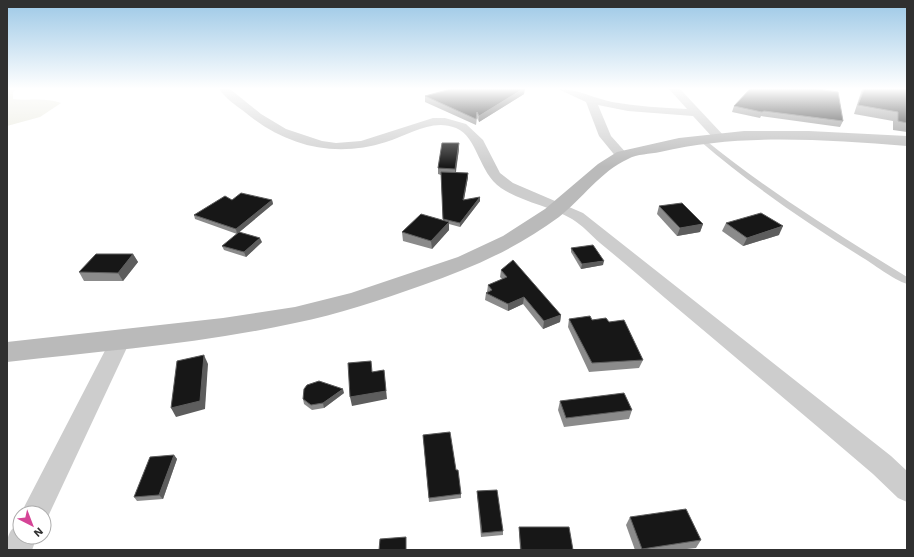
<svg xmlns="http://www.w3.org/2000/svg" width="914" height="557" viewBox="0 0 914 557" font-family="'Work Sans',sans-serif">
  <rect width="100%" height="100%" fill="#fff"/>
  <!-- green -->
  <path fill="#e8e8dc" d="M7 89H18L13 92V99C29 101 46 97 61 103L40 117 7 126Z"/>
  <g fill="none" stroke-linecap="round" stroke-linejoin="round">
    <!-- lane -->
    <path fill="#cdcdcd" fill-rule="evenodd" d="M700 139H704C768 191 837 234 907 277V284C894 280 872 263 860 256 804 221 750 184 700 141Z"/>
    <!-- street -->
    <g fill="#cdcdcd" fill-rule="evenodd">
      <path d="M219 89H230L261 114 286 129 322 141 336 143 361 141 433 118H445L466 124 483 140 500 173 513 183 583 213 891 456 907 471V502L898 498 873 474C804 415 734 356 665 298 643 279 622 261 600 243 591 235 582 225 572 219 550 206 522 202 501 188 478 172 478 137 456 128 432 118 409 135 386 142 336 158 287 147 246 113 237 106 226 99 219 89Z"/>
      <path d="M558 89C577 89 594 98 612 102 637 106 662 108 687 109L669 89H680L725 137 723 140H715L693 116 628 111 598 105 611 136 628 155 622 159 617 158 599 136 586 102Z"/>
      <path d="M121 331 128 334 131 339 45 523 44 513H21L111 339 114 334Z"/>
      <path d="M20 524V537H37L32 550H7C7 538 8 529 20 524Z"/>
    </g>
    <!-- secondary -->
    <path fill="#bababa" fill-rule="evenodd" d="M744 131H809L907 136V146C825 140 741 133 660 152 650 154 637 154 628 159 601 171 582 199 559 217 517 248 472 268 423 285 381 300 339 314 295 323 200 344 103 351 7 362V342L223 318 295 307 351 293 458 257 503 236 545 209 598 164 617 152 679 138Z"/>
  </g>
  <!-- wall -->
  <g fill="#8b8b8b">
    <path d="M862 89H907V132L893 130V121L854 114Z"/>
    <path d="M524 94 479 122 477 118 476 125 425 102V96Z"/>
    <path d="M734 106 843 121 840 127 761 116 760 118 732 112Z"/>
    <path d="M459 149 456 172 468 177 464 200 480 201 460 227 449 224V230L432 249 403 241 402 232 443 220 441 175 438 174V168Z"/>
    <path d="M232 200H272L273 204 237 234 195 219 194 215Z"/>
    <path d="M659 206 703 224 700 232 677 236 657 214Z"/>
    <path d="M726 223 779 235 743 246 722 231Z"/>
    <path d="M262 242 246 257 224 250 222 246Z"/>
    <path d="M571 248 603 265 581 269 571 252Z"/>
    <path d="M133 254 138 262 123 281H84L79 272Z"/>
    <path d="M501 270 561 315 560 322 543 329 523 304 508 311 485 300 486 293 487 292 488 285 502 279 500 277Z"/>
    <path d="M569 319 592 320 609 322 643 360 639 368 589 372 568 327Z"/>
    <path d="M344 393 324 408 312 410 304 404 303 399Z"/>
    <path d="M560 401 632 410 629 419 564 427 558 410Z"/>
    <path d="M423 435 461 494V498L429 502Z"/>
    <path d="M174 455 177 459 163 499 137 501 134 497Z"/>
    <path d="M477 491 503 531V535L481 537 477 495Z"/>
    <path d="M630 517 701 540 696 548 678 550H635L626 525Z"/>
    <path d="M519 527 573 550H520L519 531Z"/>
  </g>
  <!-- shaded-wall -->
  <g fill="#5d5d5d">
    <path d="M523 89H525L524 94 479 122V116Z"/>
    <path d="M459 143V149L455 175V169Z"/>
    <path d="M468 173V177L463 204V200Z"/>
    <path d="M480 197V201L460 227V223Z"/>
    <path d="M272 200 273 204 237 234 236 229Z"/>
    <path d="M449 222V230L432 249 431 241Z"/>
    <path d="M703 224 700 232 677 236 680 228Z"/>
    <path d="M783 226 779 235 743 246 747 238Z"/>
    <path d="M260 238 262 242 246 257 244 252Z"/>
    <path d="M133 254 138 262 123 281 118 273Z"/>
    <path d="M604 261 603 265 581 269 582 264Z"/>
    <path d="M524 297 523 304 508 311V304Z"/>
    <path d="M561 315 560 322 543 329 544 321Z"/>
    <path d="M204 355 208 364 205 409 176 417 171 408Z"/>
    <path d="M384 370 387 399 352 406 350 397Z"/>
    <path d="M343 389 344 393 324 408 323 403Z"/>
    <path d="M174 455 177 459 163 499 159 495Z"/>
  </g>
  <!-- building -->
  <g fill="#171717" stroke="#5d5d5d">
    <path d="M451 89H523L479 116 477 112 476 119 425 96Z"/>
    <path d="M750 89H817L838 92 843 121 764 111 762 112 734 106Z"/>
    <path d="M864 89H907V123L898 121V112L858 105Z"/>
    <path d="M442 143H459L455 169 438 168Z"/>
    <path d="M441 172 468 173 463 200 480 197 460 223 443 219Z"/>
    <path d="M241 193 272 200 236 229 194 215 225 196 232 200Z"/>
    <path d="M682 203 703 224 680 228 659 206Z"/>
    <path d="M761 213 783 226 747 238 726 223Z"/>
    <path d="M421 214 449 222 431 241 402 232Z"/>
    <path d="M239 232 260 238 244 252 222 246Z"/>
    <path d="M593 245 604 261 582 264 571 248Z"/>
    <path d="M96 254H133L118 273 79 272Z"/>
    <path d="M513 260 561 315 544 321 524 297 508 304 486 293 492 290 488 285 507 277 501 270Z"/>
    <path d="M590 316 592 320 606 318 609 322 624 320 643 360 592 363 569 319Z"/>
    <path d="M204 355 200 401 171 408 177 361Z"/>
    <path d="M371 361 372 372 384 370 386 391 350 397 348 363Z"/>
    <path d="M319 381 343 389 323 403 311 405 303 399 304 389 307 385Z"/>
    <path d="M624 393 632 410 566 418 560 401Z"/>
    <path d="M450 432 456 470H458L461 494 429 498 423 435Z"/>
    <path d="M174 455 159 495 134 497 150 457Z"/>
    <path d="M497 490 503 531 482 533 477 491Z"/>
    <path d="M686 509 701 540 642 549 630 517Z"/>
    <path d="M519 527H569L573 550H521Z"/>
    <path d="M406 537V550H379L380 539Z"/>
  </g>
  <!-- sky -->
  <linearGradient id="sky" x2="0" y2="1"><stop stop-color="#9cc8e6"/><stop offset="0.53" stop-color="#fff"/><stop offset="1" stop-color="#fff" stop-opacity="0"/></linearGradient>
  <rect width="914" height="167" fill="url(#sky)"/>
  <!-- border -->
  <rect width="914" height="557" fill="none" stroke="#303030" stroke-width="16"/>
  <!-- north arrow -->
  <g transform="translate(32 525) rotate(138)"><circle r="19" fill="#ffffff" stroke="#acacac"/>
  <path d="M0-3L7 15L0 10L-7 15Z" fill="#d54496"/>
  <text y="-6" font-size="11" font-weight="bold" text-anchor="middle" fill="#303030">N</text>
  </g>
</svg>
